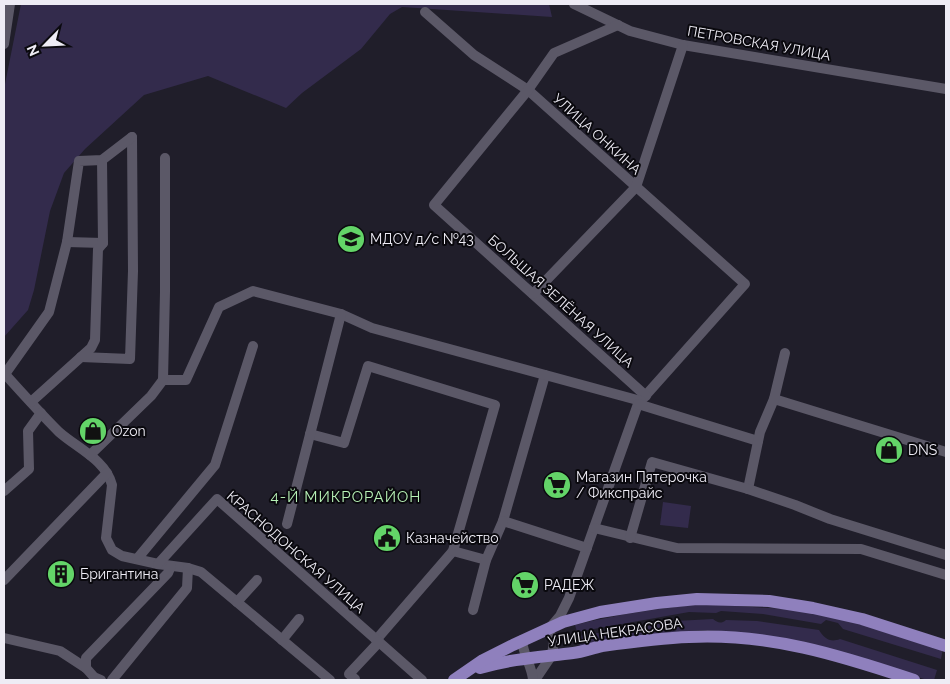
<svg xmlns="http://www.w3.org/2000/svg" width="950" height="684" viewBox="0 0 950 684" font-family="Raleway,sans-serif">
  <rect width="100%" height="100%" fill="#201e2a"/>
  <!-- green -->
  <g fill="#332b4c">
    <path d="M21 4H549L552 17 402 7 390 14 361 49 302 93 286 108 208 76 144 95 85 149 64 173 50 211 34 290 28 310 4 337V89Z"/>
    <path d="M663 502 691 506 688 528 660 525Z"/>
    <path d="M704 604 786 609 836 616 943 648 941 659 843 629 838 623 826 620 821 624 763 614 721 611 716 613 689 612 577 632 575 625C618 614 661 608 704 604Z"/>
    <path d="M713 619C718 623 721 624 726 620L757 621 819 630C824 638 830 643 840 639L937 670 934 680H927L868 661 742 633 705 630 664 633 580 647 578 636 676 621Z"/>
  </g>
  <g fill="none" stroke-linecap="round" stroke-linejoin="round">
    <!-- minor -->
    <g stroke="#5b5867" stroke-width="10">
      <path d="M574 4 630 31 683 45 946 89"/>
      <path d="M425 12 474 55 528 90 745 284 638 404 569 598 560 616 548 630 554 641 552 655 535 680"/>
      <path d="M618 25 554 53 528 90 434 205 646 396"/>
      <path d="M4 44 10 4"/>
      <path d="M67 242 103 243"/>
      <path d="M533 294 636 187 683 45"/>
      <path d="M81 357 130 359 133 271 132 137"/>
      <path d="M4 373C22 393 40 413 59 432 77 448 106 460 112 485L106 538 112 550 122 556 158 564 188 568 201 572 330 680"/>
      <path d="M5 374 49 312 67 242 79 161 102 160 132 137"/>
      <path d="M545 375 503 521 587 548"/>
      <path d="M163 380H186L219 307 253 291 341 314 372 328 641 401"/>
      <path d="M774 399 946 452"/>
      <path d="M31 402 91 348 95 340 98 249 103 243 102 160"/>
      <path d="M638 404 758 441"/>
      <path d="M310 434 344 443 368 366 495 405 453 551 376 640"/>
      <path d="M90 455 151 396 163 380 165 292V158"/>
      <path d="M748 489 760 432 774 399 785 353"/>
      <path d="M4 491 29 469 28 431 41 413"/>
      <path d="M287 524 341 314"/>
      <path d="M594 528 677 548 861 549 946 575"/>
      <path d="M630 538 652 462 748 489 795 505 830 519 946 555"/>
      <path d="M453 551 486 560"/>
      <path d="M137 559 215 465 253 346"/>
      <path d="M158 564 217 499 422 680"/>
      <path d="M4 580 107 473"/>
      <path d="M237 602 257 580"/>
      <path d="M473 610 486 560 503 521"/>
      <path d="M4 638 60 651 86 668"/>
      <path d="M282 640 299 619"/>
      <path d="M522 640C523 655 532 666 533 680"/>
      <path d="M101 680 94 677 86 668V658L168 573 171 566"/>
      <path d="M112 680 187 588 188 568"/>
      <path d="M354 680 355 679 349 674 379 642"/>
    </g>
    <!-- major -->
    <g stroke="#8f80bd" stroke-width="12">
      <path d="M480 668C510 659 542 657 573 653 583 652 592 648 602 646 631 642 660 638 689 637 769 633 839 655 914 680"/>
      <path d="M454 680 483 660 513 645 563 622 600 612 657 603 697 599 769 601 813 608 862 619 946 646"/>
    </g>
  </g>
  <!-- icons -->
  <defs>
    <symbol id="school-disc" viewBox="-11 -11 22 22"><circle r="9.5" fill="#63d468" stroke="#0a090e"/><path d="M0-5L7-2L0 1L-7-2ZM-4 1L0 2.5L4 1V4Q0 6-4 4Z" fill="#111"/></symbol>
    <symbol id="shop-disc" viewBox="-11 -11 22 22"><circle r="9.5" fill="#63d468" stroke="#0a090e"/><path d="M-5-2.5h2.3a2.7 3.5 0 0 1 5.4 0H5L5.5 6h-11ZM-1.5-2.5h3a1.5 2.3 0 0 0-3 0Z" fill="#111"/></symbol>
    <symbol id="supermarket-disc" viewBox="-11 -11 22 22"><circle r="9.5" fill="#63d468" stroke="#0a090e"/><path d="M-6-5.5h2.5l.6 2H6L4.5 2H-2.5L-4.4-4H-6ZM-1.5 3.2a1.3 1.3 0 1 0 .1 0ZM3 3.2a1.3 1.3 0 1 0 .1 0Z" fill="#111"/></symbol>
    <symbol id="civic-disc" viewBox="-11 -11 22 22"><circle r="9.5" fill="#63d468" stroke="#0a090e"/><path d="M-.6-6.5H3V-4.5H.6V-3L4-1V1h2V6H-6V1h2V-1L-.6-3ZM-1.2 2.5V6h2.4V2.5Z" fill="#111"/></symbol>
    <symbol id="building-disc" viewBox="-11 -11 22 22"><circle r="9.5" fill="#63d468" stroke="#0a090e"/><path d="M-4-6H4V6H1V3H-1V6H-4ZM-2.5-4.3h1.7v1.8h-1.7ZM.8-4.3h1.7v1.8H.8ZM-2.5-1h1.7V.8h-1.7ZM.8-1h1.7V.8H.8Z" fill="#111"/></symbol>
  </defs>
  <g fill-rule="evenodd">
    <use href="#school-disc" x="335" y="223" width="32" height="32"/>
    <use href="#shop-disc" x="77" y="415" width="32" height="32"/>
    <use href="#shop-disc" x="873" y="434" width="32" height="32"/>
    <use href="#supermarket-disc" x="541" y="469" width="32" height="32"/>
    <use href="#civic-disc" x="371" y="522" width="32" height="32"/>
    <use href="#building-disc" x="45" y="558" width="32" height="32"/>
    <use href="#supermarket-disc" x="509" y="569" width="32" height="32"/>
  </g>
  <g text-anchor="middle" dominant-baseline="central" stroke-width="4" stroke-linejoin="round" paint-order="stroke">
    <!-- street labels -->
    <g font-size="14" fill="#eeecf5" stroke="#0a090e">
      <text transform="translate(759 43) rotate(10)">ПЕТРОВСКАЯ УЛИЦА</text>
      <text transform="translate(597 134) rotate(42)">УЛИЦА ОНКИНА</text>
      <text transform="translate(561 301) rotate(42)">БОЛЬШАЯ ЗЕЛЁНАЯ УЛИЦА</text>
      <text transform="translate(296 552) rotate(41)">КРАСНОДОНСКАЯ УЛИЦА</text>
      <text transform="translate(615 632) rotate(-8)">УЛИЦА НЕКРАСОВА</text>
    </g>
    <!-- poi labels -->
    <g font-size="14" fill="#eeecf5" stroke="#0a090e" text-anchor="start">
      <text x="370" y="239">МДОУ д/с №43</text>
      <text x="112" y="431">Ozon</text>
      <text x="908" y="450">DNS</text>
      <text x="576" y="477">Магазин Пятерочка<tspan x="576" dy="16">/ Фикспрайс</tspan></text>
      <text x="406" y="538">Казначейство</text>
      <text x="80" y="574">Бригантина</text>
      <text x="544" y="585">РАДЕЖ</text>
    </g>
    <!-- neighbourhood labels -->
    <g font-size="15" letter-spacing="1" fill="#b7f1b6" stroke="#0a090e">
      <text x="346" y="497">4-Й МИКРОРАЙОН</text>
    </g>
  </g>
  <!-- border -->
  <rect width="950" height="684" fill="none" stroke="#eeecf5" stroke-width="10"/>
  <!-- north arrow -->
  <g transform="translate(45 45) rotate(246)" stroke="#0a090e" stroke-width="4" paint-order="stroke">
  <path d="M0-4L9 19L0 12L-9 19Z" fill="#eeecf5"/>
  <text y="-8" font-size="14" font-weight="bold" text-anchor="middle" fill="#eeecf5">N</text>
  </g>
</svg>
